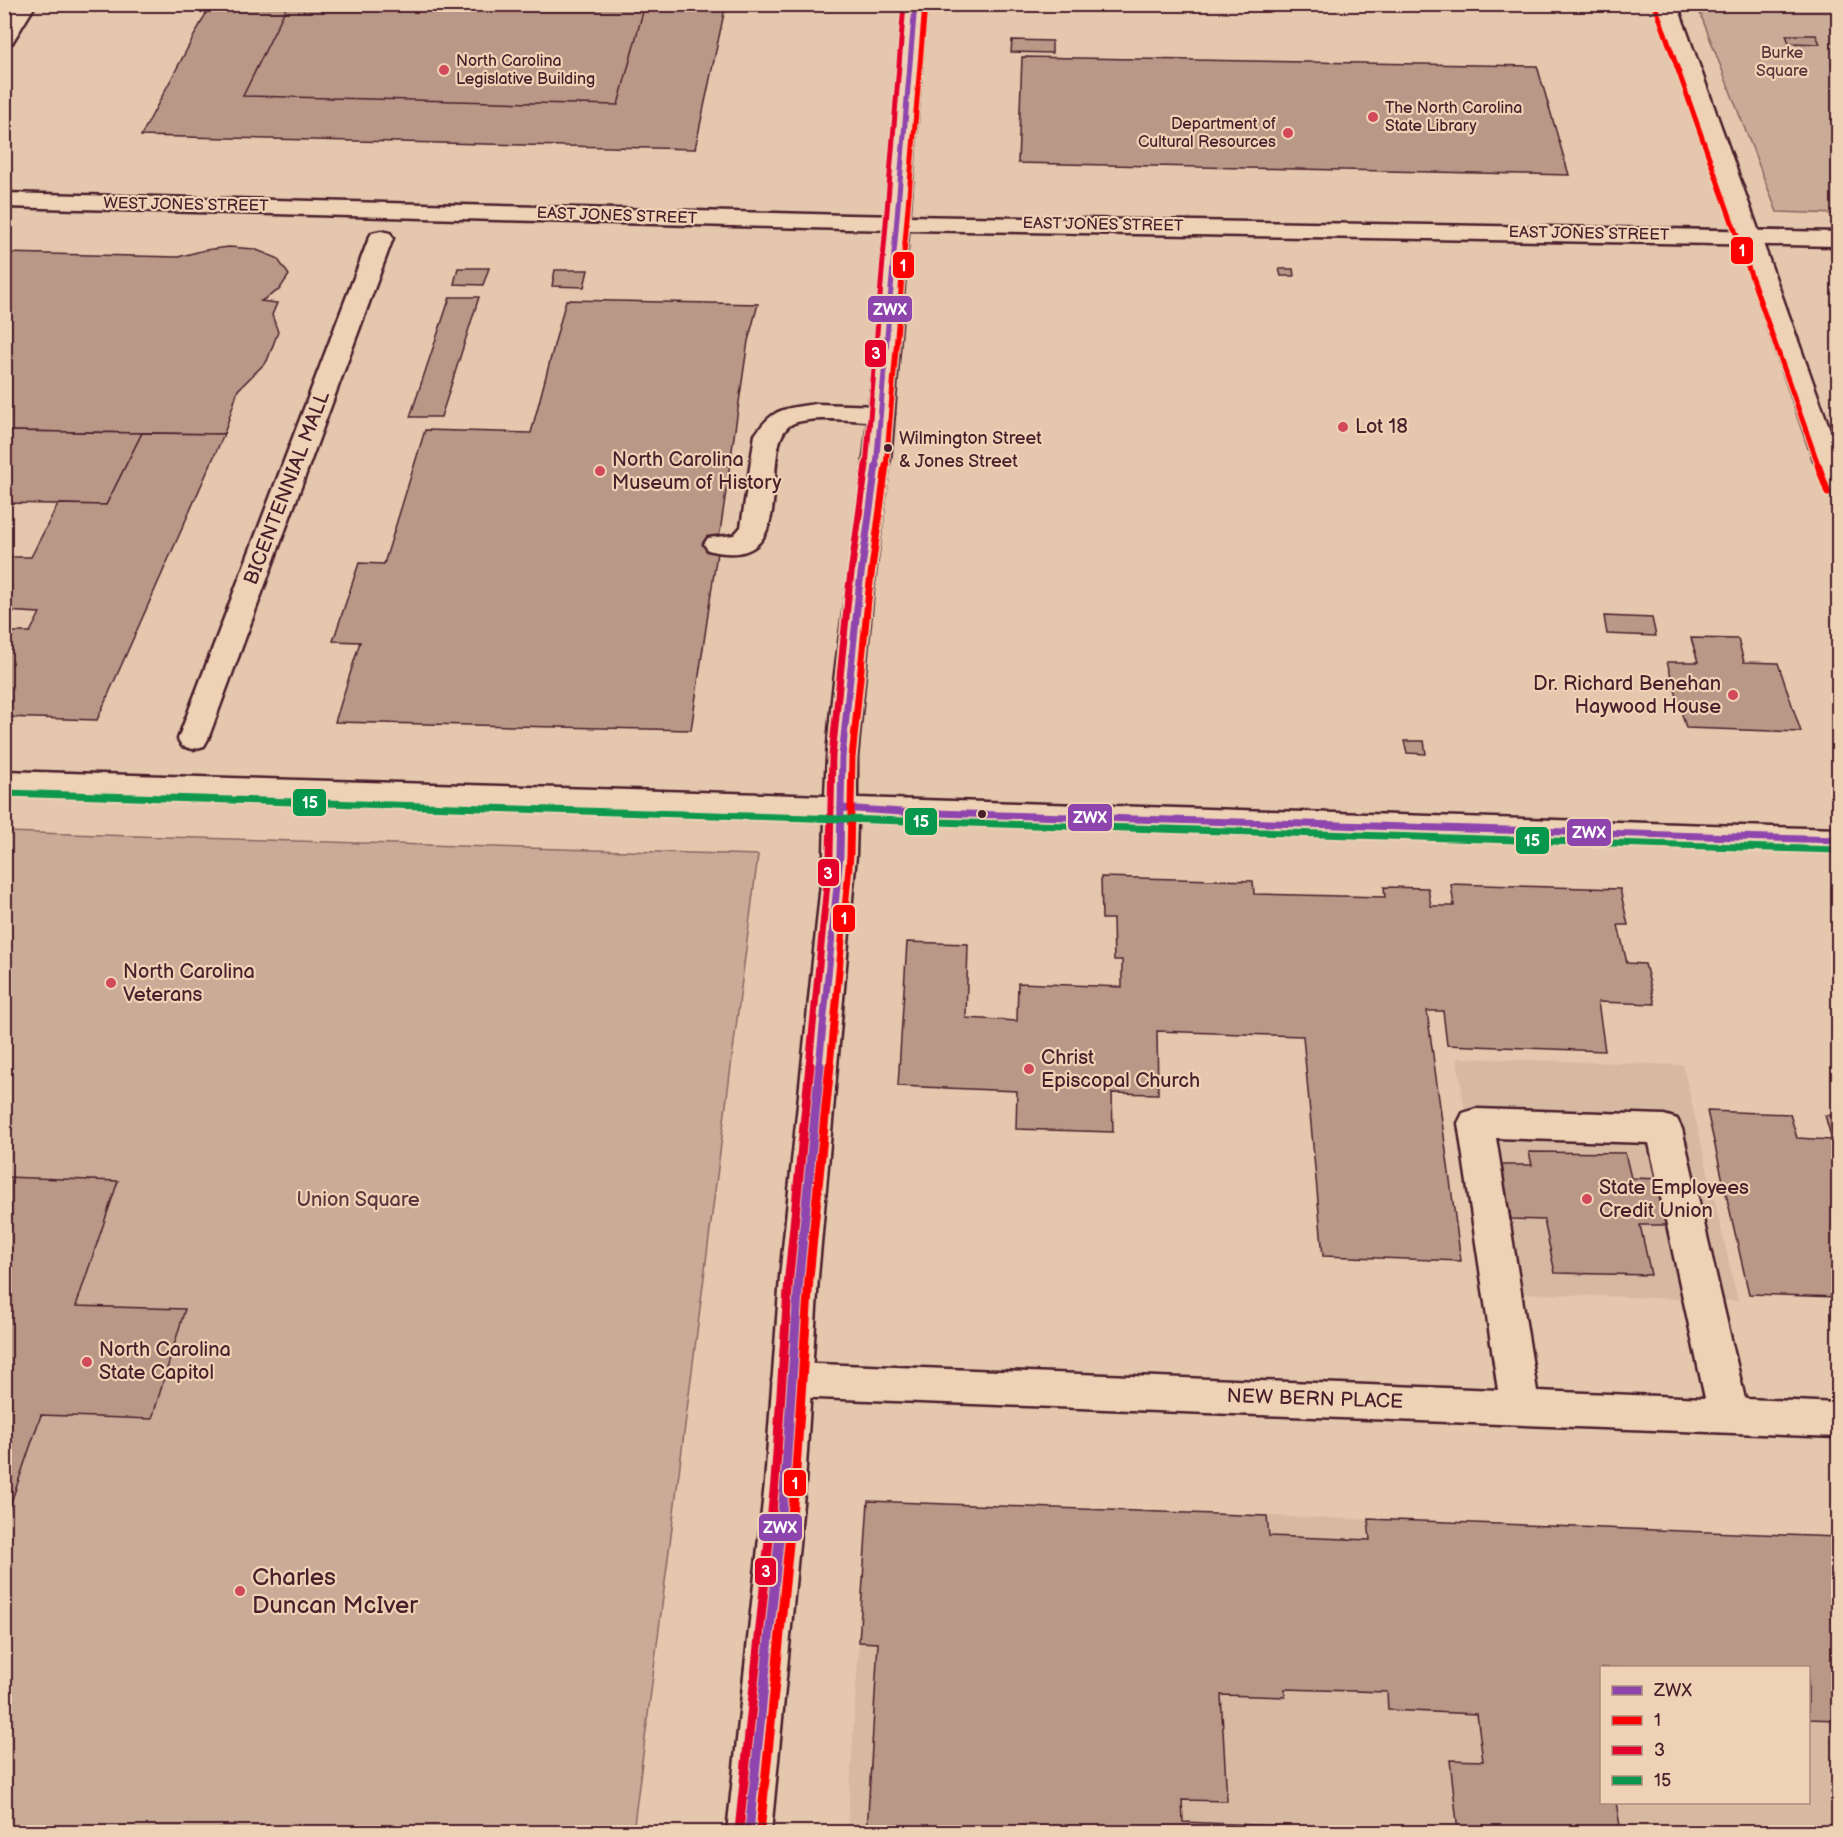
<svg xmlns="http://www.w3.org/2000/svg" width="1843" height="1837" viewBox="0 0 1843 1837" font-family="'Balsamiq Sans',sans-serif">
  <rect width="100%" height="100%" fill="#e4c7ad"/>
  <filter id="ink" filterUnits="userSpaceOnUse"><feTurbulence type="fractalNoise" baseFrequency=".0167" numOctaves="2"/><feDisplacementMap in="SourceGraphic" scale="12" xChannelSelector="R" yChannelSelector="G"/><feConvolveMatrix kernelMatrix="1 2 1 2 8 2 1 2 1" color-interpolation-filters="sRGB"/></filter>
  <g filter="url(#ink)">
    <!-- built -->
    <g fill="#d7b9a2" fill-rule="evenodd">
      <path d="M1457 1058 1683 1065 1738 1301 1492 1292Z"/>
      <path d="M868 1501 1838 1537V1832H847ZM1602 1668H1808V1802H1602Z"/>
    </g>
    <!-- green -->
    <g fill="#caab97" stroke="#8a6561" stroke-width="1.5">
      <path d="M1697 5H1838V214L1777 212Z"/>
      <path d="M5 832 758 855 633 1832H5Z"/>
    </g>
    <!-- building -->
    <g fill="#b99888" stroke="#4a1f2b" stroke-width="1.5">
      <path d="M211 4H726L695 149 141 136Z"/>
      <path d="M288 4H645L618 105 243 96Z"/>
      <path d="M1786 35H1816L1820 44 1789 43Z"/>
      <path d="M1012 40 1052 41V53L1011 52Z"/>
      <path d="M1022 57 1537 66 1569 175 1018 163Z"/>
      <path d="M229 247 254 249 277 258 289 275 279 290 261 301 277 303 272 315 278 332 267 361 238 390 224 434 4 431V253L178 257 205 250Z"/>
      <path d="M458 268H489L483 285 454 284Z"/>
      <path d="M1279 269H1293L1294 276H1281Z"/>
      <path d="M555 270H588L584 287 552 286Z"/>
      <path d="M450 297H479L441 417H410Z"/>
      <path d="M566 300 758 304 748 341 691 730 335 722 360 642 333 641 359 563 384 564 425 430 531 433Z"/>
      <path d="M4 431 142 433 106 505 4 503Z"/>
      <path d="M142 433 224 434 97 720 4 717V632H30L40 613 4 611V570L11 557H31L58 504 106 505Z"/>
      <path d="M1604 616 1652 618 1656 636 1607 634Z"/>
      <path d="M1691 638 1738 639 1744 662 1778 663 1801 732 1686 728 1667 662H1698Z"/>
      <path d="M1404 741H1424L1426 754 1407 753Z"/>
      <path d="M1101 877 1253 881 1254 894 1385 897 1384 887 1428 888 1431 906H1454L1451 884 1620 889 1628 925H1618L1627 963 1645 964 1655 1004 1598 1002 1605 1051 1447 1045 1443 1011H1427L1461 1261 1323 1256 1303 1036 1157 1031 1158 1094 1112 1093 1113 1132 1016 1129 1017 1091 898 1086 907 942 968 944 966 1018 1017 1021 1018 983 1122 987V960H1114L1113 919H1102Z"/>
      <path d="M1707 1111 1790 1114 1797 1138 1832 1140 1825 1115 1838 1116V1297L1749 1294Z"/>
      <path d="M1529 1152 1625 1153 1631 1178 1663 1179 1674 1225H1640L1651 1275 1555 1273 1544 1220 1511 1219 1500 1165H1532Z"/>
      <path d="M4 1177 118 1181 76 1306 185 1309 152 1419 41 1415 4 1523Z"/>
      <path d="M868 1501 1267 1516 1269 1536 1370 1540 1368 1519 1838 1537V1720L1808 1719V1668H1602V1802H1616L1621 1832H1458L1450 1760 1483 1761 1477 1714 1388 1710 1387 1692 1285 1689V1697L1221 1695 1227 1801 1182 1800 1183 1822 1279 1826V1832H867L878 1643 859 1642Z"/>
    </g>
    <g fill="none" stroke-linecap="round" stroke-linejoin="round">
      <defs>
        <g id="minor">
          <path d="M4 193 847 215 1838 232V246L847 229 4 207Z"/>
          <path d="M381 231 390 233 393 238 208 739 204 746 193 749 182 746 178 739 369 238 372 233Z"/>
          <path d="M816 404 881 406 890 408 894 414 890 420 881 422C857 421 816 415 794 423 752 440 809 576 708 550L704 544 708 538 734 535 741 527 755 435C774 407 784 409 816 404Z"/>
          <path d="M1476 1109 1664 1115 1677 1119 1682 1129 1745 1399 1838 1403V1437L791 1397 777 1392 772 1380 777 1368 791 1363 1498 1390 1458 1123 1463 1113ZM1496 1138 1649 1143 1705 1398 1537 1391Z"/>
        </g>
        <g id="major">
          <path d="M15 4H36L12 43 4 44V21Z"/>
          <path d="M904 4H926L891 450 873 589 857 757V798L1838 829V851L857 820 856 855 818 1277 805 1483 771 1832H727L765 1483 780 1277 824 855 825 819 4 793V771L825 796C829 680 852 565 865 449 881 301 891 152 904 4Z"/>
          <path d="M1656 4H1677L1838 452V497L1828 495 1824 489Z"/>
        </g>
      </defs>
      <!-- minor casing -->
      <use href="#minor" stroke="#4a1f2b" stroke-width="5"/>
      <!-- major casing -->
      <use href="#major" stroke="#4a1f2b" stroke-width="5"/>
      <!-- minor -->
      <use href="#minor" fill="#eed2b5" fill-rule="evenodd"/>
      <!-- major -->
      <use href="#major" fill="#eed2b5" fill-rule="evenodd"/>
      <defs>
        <path id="bus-1-far2" d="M876 467 915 4"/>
        <g id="bus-1-far1">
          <path d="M841 808 902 812 1838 840"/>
          <path d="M819 1066 840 855 842 757 859 589 876 465"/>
        </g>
        <path id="bus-1" d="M749 1832 785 1483 799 1277 820 1065"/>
        <g id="bus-2-far2">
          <path d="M1656 8 1819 467"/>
          <path d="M886 467 925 5"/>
        </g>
        <g id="bus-2-far1">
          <path d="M1818 465 1828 493"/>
          <path d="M830 1066 850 856 852 758 869 590 886 465"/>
        </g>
        <path id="bus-2" d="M760 1832 795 1484 809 1278 830 1065"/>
        <path id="bus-3-far2" d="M866 467 904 4"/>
        <path id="bus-3-far1" d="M809 1066 830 854 832 756 849 588 866 465"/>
        <path id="bus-3" d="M739 1831 775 1482 789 1276 810 1065"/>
        <path id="bus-4" d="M4 793 1838 850"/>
      </defs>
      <!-- bus-1-far2 casing -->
      <use href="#bus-1-far2" stroke="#eed2b5" stroke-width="8"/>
      <!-- bus-1-far1 casing -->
      <use href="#bus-1-far1" stroke="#eed2b5" stroke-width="11"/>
      <!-- bus-1 casing -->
      <use href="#bus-1" stroke="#eed2b5" stroke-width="14"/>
      <!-- bus-2-far2 casing -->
      <use href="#bus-2-far2" stroke="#eed2b5" stroke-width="8"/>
      <!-- bus-2-far1 casing -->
      <use href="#bus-2-far1" stroke="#eed2b5" stroke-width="11"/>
      <!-- bus-2 casing -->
      <use href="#bus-2" stroke="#eed2b5" stroke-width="14"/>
      <!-- bus-3-far2 casing -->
      <use href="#bus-3-far2" stroke="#eed2b5" stroke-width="8"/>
      <!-- bus-3-far1 casing -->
      <use href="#bus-3-far1" stroke="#eed2b5" stroke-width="11"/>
      <!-- bus-3 casing -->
      <use href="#bus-3" stroke="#eed2b5" stroke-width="14"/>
      <!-- bus-4 casing -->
      <use href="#bus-4" stroke="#eed2b5" stroke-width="11"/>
      <!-- bus-1-far2 -->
      <use href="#bus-1-far2" stroke="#8e44ad" stroke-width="5"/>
      <!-- bus-1-far1 -->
      <use href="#bus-1-far1" stroke="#8e44ad" stroke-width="7"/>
      <!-- bus-1 -->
      <use href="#bus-1" stroke="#8e44ad" stroke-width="9"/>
      <!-- bus-2-far2 -->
      <use href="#bus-2-far2" stroke="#fe0000" stroke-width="5"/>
      <!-- bus-2-far1 -->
      <use href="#bus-2-far1" stroke="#fe0000" stroke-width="7"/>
      <!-- bus-2 -->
      <use href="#bus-2" stroke="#fe0000" stroke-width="9"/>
      <!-- bus-3-far2 -->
      <use href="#bus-3-far2" stroke="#e4002b" stroke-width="5"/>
      <!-- bus-3-far1 -->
      <use href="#bus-3-far1" stroke="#e4002b" stroke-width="7"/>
      <!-- bus-3 -->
      <use href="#bus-3" stroke="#e4002b" stroke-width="9"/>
      <!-- bus-4 -->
      <use href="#bus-4" stroke="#07984d" stroke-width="7"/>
    </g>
  </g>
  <!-- markers -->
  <g fill="#d1495b" stroke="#eed2b5" stroke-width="2">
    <circle cx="444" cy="70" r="6"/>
    <circle cx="1373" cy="117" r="6"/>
    <circle cx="1288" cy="133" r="6"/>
    <circle cx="1343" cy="427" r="6"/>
    <circle cx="600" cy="471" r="6"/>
    <circle cx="1733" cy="695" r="6"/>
    <circle cx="111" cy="983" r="6"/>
    <circle cx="1029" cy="1069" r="6"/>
    <circle cx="1587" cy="1199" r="6"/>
    <circle cx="87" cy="1362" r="6"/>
    <circle cx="240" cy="1591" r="6"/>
  </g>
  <g fill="#4a1f2b" stroke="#eed2b5" stroke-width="2">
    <circle cx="888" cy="448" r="5"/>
    <circle cx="982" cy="814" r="5"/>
  </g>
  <g text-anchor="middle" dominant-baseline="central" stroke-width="4.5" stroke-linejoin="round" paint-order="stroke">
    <!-- far-park labels -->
    <g font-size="16" fill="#5d343b" stroke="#eed2b5">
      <text x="1782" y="53">Burke<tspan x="1782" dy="18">Square</tspan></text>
    </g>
    <!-- far-poi labels -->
    <g font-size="16" fill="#4a1f2b" stroke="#eed2b5" text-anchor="start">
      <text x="456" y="61">North Carolina<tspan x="456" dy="18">Legislative Building</tspan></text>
      <text x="1385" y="108">The North Carolina<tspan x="1385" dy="18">State Library</tspan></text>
      <text x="1276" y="124" text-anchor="end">Department of<tspan x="1276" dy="18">Cultural Resources</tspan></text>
    </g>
    <!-- far-street labels -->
    <g font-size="16" fill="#4a1f2b" stroke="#eed2b5">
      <text transform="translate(186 205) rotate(1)">WEST JONES STREET</text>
      <text transform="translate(617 216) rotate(2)">EAST JONES STREET</text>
      <text transform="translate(1103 225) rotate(1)">EAST JONES STREET</text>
      <text transform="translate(1589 234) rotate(1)">EAST JONES STREET</text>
    </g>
    <!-- bus labels -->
    <g font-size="18" fill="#4a1f2b" stroke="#eed2b5" text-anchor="start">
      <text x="899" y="438">Wilmington Street<tspan x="899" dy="23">&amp; Jones Street</tspan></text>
    </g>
    <!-- poi labels -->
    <g font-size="20" fill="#4a1f2b" stroke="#eed2b5" text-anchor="start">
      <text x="1355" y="427">Lot 18</text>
      <text x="612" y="460">North Carolina<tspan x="612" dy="23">Museum of History</tspan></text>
      <text x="1721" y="684" text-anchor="end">Dr. Richard Benehan<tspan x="1721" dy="23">Haywood House</tspan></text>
      <text x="123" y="972">North Carolina<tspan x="123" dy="23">Veterans</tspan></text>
      <text x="1041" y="1058">Christ<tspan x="1041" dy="23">Episcopal Church</tspan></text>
      <text x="1599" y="1188">State Employees<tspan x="1599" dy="23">Credit Union</tspan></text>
      <text x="99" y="1350">North Carolina<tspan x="99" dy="23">State Capitol</tspan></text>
    </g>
    <!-- street labels -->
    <g font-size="20" fill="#4a1f2b" stroke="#eed2b5">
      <text transform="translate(287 488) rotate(-69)">BICENTENNIAL MALL</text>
      <text transform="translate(1315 1399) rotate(2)">NEW BERN PLACE</text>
    </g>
    <!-- park labels -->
    <g font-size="20" fill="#5d343b" stroke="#eed2b5">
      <text x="358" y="1200">Union Square</text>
    </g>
    <!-- near-poi labels -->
    <g font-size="24" fill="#4a1f2b" stroke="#eed2b5" text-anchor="start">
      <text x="252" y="1577">Charles<tspan x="252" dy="28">Duncan McIver</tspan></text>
    </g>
  </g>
  <g stroke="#eed2b5" stroke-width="2">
    <rect x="1730" y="236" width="24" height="29" rx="6" fill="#fe0000"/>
    <rect x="892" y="251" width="23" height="28" rx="6" fill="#fe0000"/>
    <rect x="867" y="295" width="46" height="28" rx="6" fill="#8e44ad"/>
    <rect x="864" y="339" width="23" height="29" rx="6" fill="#e4002b"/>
    <rect x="292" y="788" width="35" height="29" rx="6" fill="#07984d"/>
    <rect x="1067" y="803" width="46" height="29" rx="6" fill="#8e44ad"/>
    <rect x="904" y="807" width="34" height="29" rx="6" fill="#07984d"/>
    <rect x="1566" y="818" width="46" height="29" rx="6" fill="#8e44ad"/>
    <rect x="1515" y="826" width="35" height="29" rx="6" fill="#07984d"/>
    <rect x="817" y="858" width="23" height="29" rx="6" fill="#e4002b"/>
    <rect x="832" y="904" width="24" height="29" rx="6" fill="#fe0000"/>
    <rect x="783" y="1469" width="24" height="28" rx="6" fill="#fe0000"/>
    <rect x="758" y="1513" width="45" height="29" rx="6" fill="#8e44ad"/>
    <rect x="754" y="1557" width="23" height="29" rx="6" fill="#e4002b"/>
  </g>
  <g font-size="16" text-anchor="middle" font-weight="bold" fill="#fff">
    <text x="1742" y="256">1</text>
    <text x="903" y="271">1</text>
    <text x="890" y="315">ZWX</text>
    <text x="876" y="359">3</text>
    <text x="310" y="808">15</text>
    <text x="1090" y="823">ZWX</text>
    <text x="921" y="827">15</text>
    <text x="1589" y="838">ZWX</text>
    <text x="1532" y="846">15</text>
    <text x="828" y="879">3</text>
    <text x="844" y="924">1</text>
    <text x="795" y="1489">1</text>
    <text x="780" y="1533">ZWX</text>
    <text x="766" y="1577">3</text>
  </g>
  <!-- margin -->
  <rect width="1843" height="1837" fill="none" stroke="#eed2b5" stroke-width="24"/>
  <rect x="12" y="12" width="1819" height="1813" fill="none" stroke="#4a1f2b" stroke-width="2" filter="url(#ink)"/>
  <!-- legend -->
  <rect x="1600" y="1666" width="210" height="138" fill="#eed2b5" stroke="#ac8a7e" stroke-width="1.5"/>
  <rect x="1612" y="1686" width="30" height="9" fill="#8e44ad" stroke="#ac8a7e" stroke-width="1.5"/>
  <text x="1654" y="1696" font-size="18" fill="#4a1f2b">ZWX</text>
  <rect x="1612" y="1716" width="30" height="9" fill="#fe0000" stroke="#ac8a7e" stroke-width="1.5"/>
  <text x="1654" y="1726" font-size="18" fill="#4a1f2b">1</text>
  <rect x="1612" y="1746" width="30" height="9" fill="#e4002b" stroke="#ac8a7e" stroke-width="1.5"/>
  <text x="1654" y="1756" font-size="18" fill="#4a1f2b">3</text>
  <rect x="1612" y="1776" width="30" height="9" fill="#07984d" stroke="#ac8a7e" stroke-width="1.5"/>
  <text x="1654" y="1786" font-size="18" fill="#4a1f2b">15</text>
</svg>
